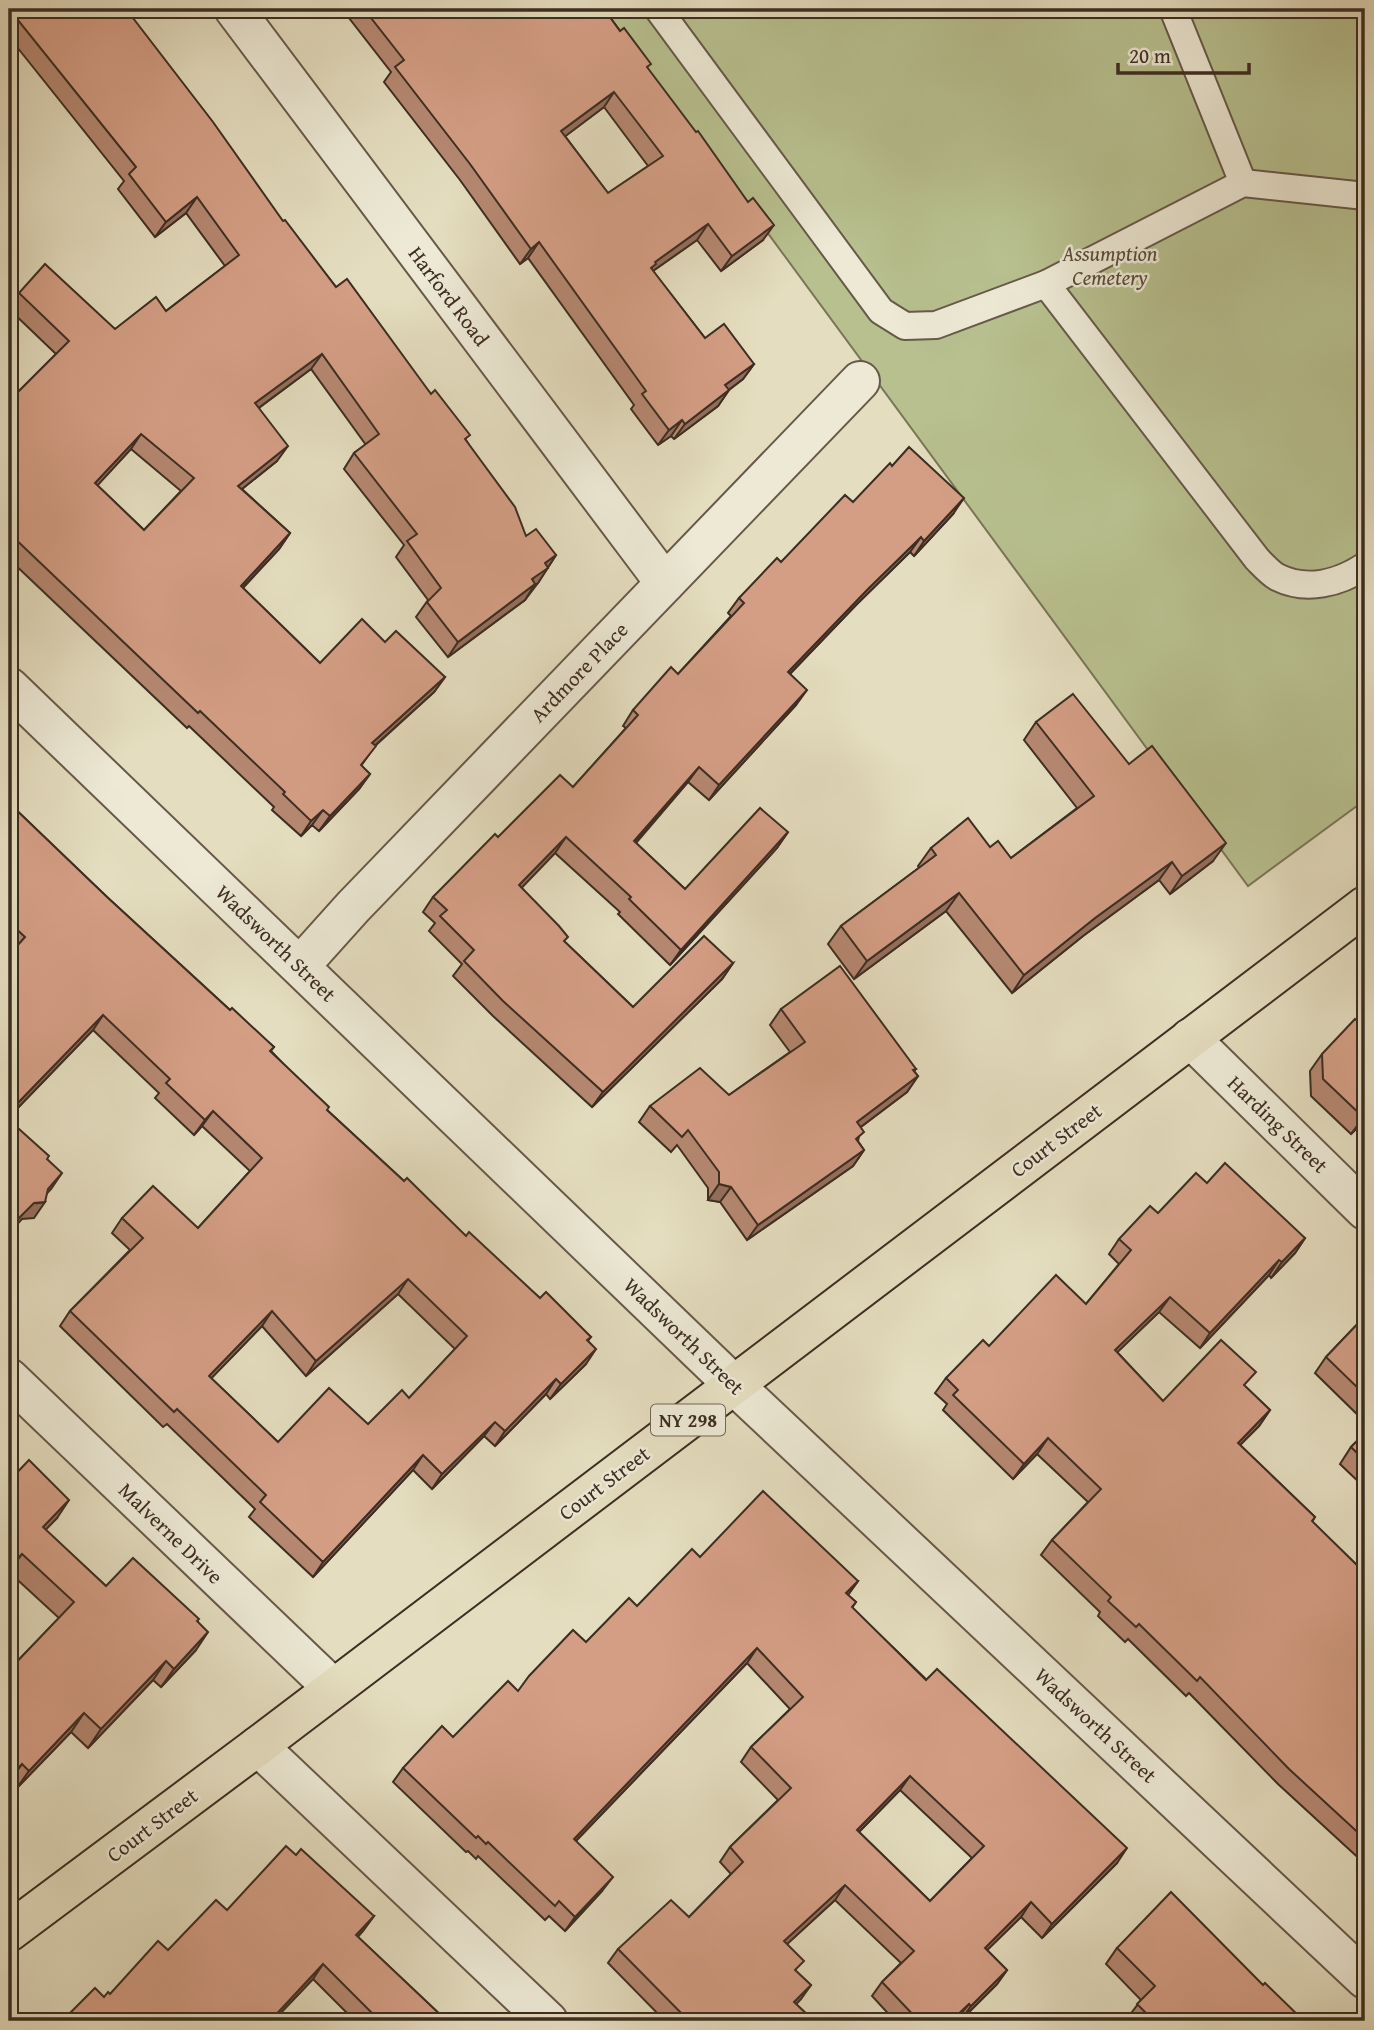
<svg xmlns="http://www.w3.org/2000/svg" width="1374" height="2030" viewBox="0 0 1374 2030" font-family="'Gentium Book Plus',serif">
  <rect width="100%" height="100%" fill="#e4ddbf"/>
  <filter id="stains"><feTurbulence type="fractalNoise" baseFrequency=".00286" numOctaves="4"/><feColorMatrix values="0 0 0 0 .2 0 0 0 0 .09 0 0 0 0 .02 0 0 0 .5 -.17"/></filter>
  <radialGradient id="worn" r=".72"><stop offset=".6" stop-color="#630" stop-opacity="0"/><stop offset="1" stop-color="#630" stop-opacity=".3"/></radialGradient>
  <!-- green -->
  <path fill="#b8c08f" stroke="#7a7658" stroke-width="2" d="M603 9H1365V800L1248 886Z"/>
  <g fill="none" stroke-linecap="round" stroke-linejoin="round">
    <defs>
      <g id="lane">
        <path d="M658 9 881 311 905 326 936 325 1046 284 1257 559C1263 565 1270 573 1277 577 1307 592 1339 583 1365 566"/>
        <path d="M1173 9 1243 183"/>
        <path d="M1046 284 1243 183 1365 196"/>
      </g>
      <g id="street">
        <path d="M234 9 665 583"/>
        <path d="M9 687 734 1385 1365 1979"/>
        <path d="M300 966 353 907 860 381"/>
        <path d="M1190 1038 1365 1210"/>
        <path d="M9 1378 333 1688"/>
        <path d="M258 1746 548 2021"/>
      </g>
      <path id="primary" d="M9 1932 258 1746 1365 906"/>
    </defs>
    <!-- lane casing -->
    <use href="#lane" stroke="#675949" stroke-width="30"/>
    <!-- street casing -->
    <use href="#street" stroke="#675949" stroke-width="42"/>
    <!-- primary casing -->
    <use href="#primary" stroke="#3d2d22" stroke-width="42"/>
    <!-- lane -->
    <use href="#lane" stroke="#ede9d5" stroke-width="26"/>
    <!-- street -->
    <use href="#street" stroke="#ede9d5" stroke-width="38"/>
    <!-- primary -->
    <use href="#primary" stroke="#e4ddbf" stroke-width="38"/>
  </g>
  <!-- wall -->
  <g fill="#b68872" stroke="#3d2d22" stroke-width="2" fill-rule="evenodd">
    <path d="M9 9 283 221 336 287 431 394 466 440 526 536 556 555 538 583 525 600 448 657 416 617 428 600 396 557 404 545 344 469 354 453 366 445 311 369 259 408 277 461 242 489 290 533 279 549 243 588 320 663 385 642 445 677 434 692 375 746 361 766 370 774 359 789 319 831 312 825 301 836 272 810 274 807 189 726 187 728 9 559V388L15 395 56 354 9 309V307L19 293 115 329 166 311 225 266 186 213 155 237 118 189 124 181 9 37ZM131 449 181 491 144 530 97 485Z"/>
    <path d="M342 9H604L648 69 763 240 721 271 697 240 653 271 705 338 754 364 743 379 729 390 718 406 674 439 671 436 658 445 631 409 634 405 528 258 520 264 460 180 384 82 391 72ZM604 107 648 166 608 193 565 136Z"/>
    <path d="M853 502 953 514 914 556 910 552 857 604 790 674 796 705 709 800 688 782 636 843 685 889 788 832 777 848 670 965 618 914 620 912 555 853 521 887 565 942 633 1007 733 963 722 979 592 1107 493 1016 453 976 462 964 429 931 435 923 423 912 433 897 498 837 573 787 626 728 623 726 633 710 678 674 731 616 728 613 739 598 781 562Z"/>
    <path d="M1036 722 1129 764 1213 861 1170 894 1159 880 1083 936 1012 993 946 911 854 979 828 944 841 926 919 868 918 866 931 848 990 847 1011 858 1077 808 1024 740Z"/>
    <path d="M9 803 107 897 230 1010 274 1047 271 1051 327 1110 404 1181 466 1236 540 1298 591 1337 588 1341 586 1364 550 1399 546 1394 495 1446 484 1436 432 1489 413 1470 313 1577 249 1517 255 1509 167 1424 163 1427 60 1326 70 1311 130 1250 112 1233 122 1218 198 1228 250 1171 202 1126 194 1135 155 1098 159 1093 93 1030 9 1117V955L13 951 9 947ZM398 1294 455 1349 409 1398 368 1424 278 1442 211 1378 262 1326 306 1376Z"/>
    <path d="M781 1009 916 1069 914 1071 918 1076 907 1092 861 1127 858 1141 864 1150 853 1166 747 1240 720 1202 708 1200V1188L677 1145 671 1152 639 1122 650 1106 729 1095 790 1052 770 1025Z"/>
    <path d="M1365 1028V1138L1356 1129 1351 1134 1311 1096 1310 1071 1322 1054Z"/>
    <path d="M1207 1183 1305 1238 1295 1253 1271 1278 1269 1275 1200 1348 1159 1312 1117 1352 1163 1401 1246 1387 1270 1410 1259 1426 1240 1445 1315 1517 1312 1522 1365 1573V1864L1278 1784 1189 1693 1186 1696 1128 1639 1125 1642 1098 1616 1100 1612 1041 1555 1052 1540 1088 1502 1037 1454 1013 1479 943 1410 947 1404 935 1393 946 1378 989 1346 1086 1304 1119 1264 1109 1254 1119 1239Z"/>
    <path d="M1365 1316V1422L1315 1373 1326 1357Z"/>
    <path d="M1365 1433V1488L1340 1464 1351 1447Z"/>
    <path d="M9 1481 57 1518 45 1530 106 1586 198 1622 196 1650 161 1687 153 1680 88 1748 71 1732 16 1789 9 1783V1670L59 1618 9 1572Z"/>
    <path d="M700 1557 858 1581 848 1595 856 1602 852 1608 1117 1863 1042 1938 1021 1917 987 1950 1007 1970 997 1984 961 2020 959 2018 955 2021H895L872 1996 882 1982 901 1963 835 1900 787 1944 796 1971 811 1985 796 2004 814 2021H665L608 1963 618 1949 689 1917 731 1874 720 1862 730 1847 778 1800 741 1762 751 1747 790 1709 747 1663 576 1841 602 1891 565 1931 549 1916 545 1920 478 1856 476 1859 468 1851 466 1852 393 1782 403 1768 453 1737 518 1691 637 1606ZM900 1790 972 1858 930 1901 859 1832Z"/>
    <path d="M227 1910 374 1916 358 1937 447 2021H355L313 1979 273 2021H62L110 1994 168 1950Z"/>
    <path d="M1117 1948 1263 1985 1302 2021H1127L1126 2020 1141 2000 1106 1964Z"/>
  </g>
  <!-- shaded-wall -->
  <g fill="#946f5d" stroke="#3d2d22" stroke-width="2">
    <path d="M614 92 604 107 551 147 561 131Z"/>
    <path d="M197 197 186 213 155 237 166 222Z"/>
    <path d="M708 224 697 240 650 273 645 280 655 262Z"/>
    <path d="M774 225 763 240 721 271 732 256Z"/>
    <path d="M539 242 528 258 520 264 531 249Z"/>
    <path d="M322 354 311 369 245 418 255 403Z"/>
    <path d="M754 364 743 379 714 401 725 385Z"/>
    <path d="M729 390 718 406 674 439 685 424Z"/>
    <path d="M682 420 671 436 658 445 669 430Z"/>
    <path d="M141 434 131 449 85 499 95 483Z"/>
    <path d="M288 446 277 461 227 501 238 486Z"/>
    <path d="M964 498 953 514 914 556 924 541Z"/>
    <path d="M290 533 279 549 230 601 241 586Z"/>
    <path d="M921 537 910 552 857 604 777 687 788 672 868 589Z"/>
    <path d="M556 555 538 583 521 594 545 563Z"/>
    <path d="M535 584 525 600 448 657 458 642Z"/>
    <path d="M445 677 434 692 361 758 372 743Z"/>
    <path d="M807 690 796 705 709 800 719 785Z"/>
    <path d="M699 767 688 782 623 857 634 841Z"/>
    <path d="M370 774 359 789 319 831 330 816Z"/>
    <path d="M323 810 312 825 301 836 311 821Z"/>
    <path d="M788 832 777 848 670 965 681 950Z"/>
    <path d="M566 837 555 853 509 901 519 885Z"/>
    <path d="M1226 843 1213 861 1170 894 1182 876Z"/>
    <path d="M1172 862 1159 880 1083 936 1012 993 1024 975 1095 918Z"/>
    <path d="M959 893 946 911 854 979 867 961Z"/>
    <path d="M733 963 722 979 592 1107 603 1092Z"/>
    <path d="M103 1015 93 1030 9 1117V1114L11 1110Z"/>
    <path d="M918 1076 907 1092 846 1138 857 1122Z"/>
    <path d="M213 1111 202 1126 194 1135 205 1120Z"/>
    <path d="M1365 1115 1356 1129 1351 1134Z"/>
    <path d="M864 1150 853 1166 747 1240 758 1225Z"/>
    <path d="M62 1173 51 1189 38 1203 45 1202 34 1218 22 1219 9 1233V1228Z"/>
    <path d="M719 1184 731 1187 720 1202 708 1200Z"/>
    <path d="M1305 1238 1295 1253 1271 1278 1282 1262Z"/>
    <path d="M1279 1260 1269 1275 1200 1348 1210 1333Z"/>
    <path d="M408 1279 398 1294 306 1376 316 1361Z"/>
    <path d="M1170 1297 1159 1312 1104 1365 1115 1350Z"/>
    <path d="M272 1311 262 1326 199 1391 209 1376Z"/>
    <path d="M596 1349 586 1364 550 1399 561 1384Z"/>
    <path d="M556 1379 546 1394 495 1446 505 1431Z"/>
    <path d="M1270 1410 1259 1426 1227 1458 1238 1443Z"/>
    <path d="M495 1422 484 1436 432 1489 442 1474Z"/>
    <path d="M1048 1438 1037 1454 1013 1479 1024 1464Z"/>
    <path d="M423 1455 413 1470 313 1577 323 1562Z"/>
    <path d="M69 1500 57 1518 30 1546 43 1527Z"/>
    <path d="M22 1554 9 1572V1567Z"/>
    <path d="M858 1581 848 1595 846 1593Z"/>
    <path d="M208 1632 196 1650 161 1687 174 1669Z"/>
    <path d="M757 1648 747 1663 564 1853 574 1839Z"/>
    <path d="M166 1661 153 1680 88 1748 101 1729Z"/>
    <path d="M84 1713 71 1732 16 1789 29 1771Z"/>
    <path d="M22 1764 9 1783V1778Z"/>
    <path d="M910 1776 900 1790 847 1844 857 1830Z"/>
    <path d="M1127 1848 1117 1863 1042 1938 1052 1924Z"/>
    <path d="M613 1877 602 1891 565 1931 575 1917Z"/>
    <path d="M845 1885 835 1900 774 1956 784 1941Z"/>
    <path d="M1031 1902 1021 1917 975 1962 985 1948Z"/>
    <path d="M374 1916 363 1931 345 1950 356 1935Z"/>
    <path d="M323 1964 313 1979 273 2021H270Z"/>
    <path d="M1007 1970 997 1984 961 2020 971 2006Z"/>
    <path d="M811 1985 801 1999 784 2017 794 2002Z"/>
    <path d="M969 2004 955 2021H951Z"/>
  </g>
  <!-- building -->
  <g fill="#d49e85" stroke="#3d2d22" stroke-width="2" fill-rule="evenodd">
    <path d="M9 9H126L213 122 283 221 285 220 336 287 347 279 431 394 435 390 470 435 465 439 515 507 526 536 536 529 556 555 545 563 548 568 532 579 535 584 458 642 427 602 441 588 407 541 417 534 354 453 379 434 322 354 255 403 288 446 238 486 290 533 241 586 320 663 362 619 385 642 396 631 445 677 372 743 376 746 361 765 370 774 330 816 323 810 311 821 283 794 285 792 200 711 198 713 9 533V388L15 395 69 341 19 293 45 264 115 329 156 297 166 311 239 255 197 197 166 222 129 174 136 167ZM141 434 194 478 144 530 95 483Z"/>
    <path d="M364 9H604L620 31 624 28 651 64 647 67 696 132 698 131 748 202 753 198 774 225 732 256 708 224 655 262 656 264 651 268 705 338 724 324 754 364 725 385 729 390 685 424 682 420 669 430 642 394 646 391 539 242 531 249 470 164 395 67 404 60ZM614 92 663 156 608 193 561 131Z"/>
    <path d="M909 447 964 498 924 541 921 537 868 589 788 672 807 690 719 785 699 767 634 841 685 889 760 808 788 832 681 950 629 899 631 897 566 837 519 885 559 926 568 937 564 941 633 1007 704 936 733 963 603 1092 503 1001 464 961 474 950 440 916 447 910 433 897 495 834 498 837 560 775 573 787 638 715 633 710 671 667 678 674 744 603 739 598 777 558 781 562 845 495 853 502 890 463 892 466Z"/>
    <path d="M1073 694 1129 764 1152 746 1226 843 1182 876 1172 862 1095 918 1024 975 959 893 867 961 841 926 936 855 931 848 968 818 990 847 998 841 1011 858 1094 796 1036 722Z"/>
    <path d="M9 803 107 897 230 1010 232 1008 274 1047 270 1051 329 1107 327 1110 404 1181 407 1178 466 1236 469 1232 540 1298 546 1292 591 1337 587 1340 596 1349 561 1384 556 1379 505 1431 495 1422 442 1474 423 1455 323 1562 260 1502 266 1495 177 1409 174 1412 70 1311 143 1238 122 1218 153 1186 198 1228 262 1158 213 1111 205 1120 166 1083 170 1079 103 1015 11 1110 9 1108V955L25 937 9 922ZM408 1279 467 1336 409 1398 402 1390 368 1424 329 1388 278 1442 209 1376 272 1311 316 1361Z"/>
    <path d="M840 966 916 1069 913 1070 918 1076 857 1122 864 1132 856 1139 864 1150 758 1225 731 1187 719 1184V1172L688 1130 682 1137 650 1106 700 1068 729 1095 805 1042 781 1009Z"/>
    <path d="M1355 1019 1365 1028V1115L1363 1117 1323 1079 1322 1054Z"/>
    <path d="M19 1129 49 1156 47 1159 62 1173 48 1189 45 1202 34 1203 9 1228V1140Z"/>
    <path d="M1225 1163 1305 1238 1282 1262 1279 1260 1210 1333 1170 1297 1115 1350 1163 1401 1221 1340 1256 1372 1244 1385 1270 1410 1238 1443 1315 1517 1312 1521 1365 1573V1839L1289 1769 1200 1677 1197 1681 1139 1624 1136 1627 1108 1601 1111 1597 1052 1540 1101 1489 1048 1438 1024 1464 953 1395 958 1390 946 1378 983 1340 989 1346 1056 1275 1086 1304 1131 1250 1119 1239 1150 1206 1158 1213 1196 1173 1207 1183Z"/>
    <path d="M1365 1316V1395L1326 1357Z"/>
    <path d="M1365 1433V1461L1351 1447Z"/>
    <path d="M29 1460 69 1500 43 1527 106 1586 133 1558 199 1619 197 1621 208 1632 174 1669 166 1661 101 1729 84 1713 29 1771 22 1764 9 1778V1670L74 1602 22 1554 9 1567V1481Z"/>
    <path d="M763 1491 858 1581 846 1593 856 1602 852 1607 926 1680 937 1669 1127 1848 1052 1924 1031 1902 985 1948 1007 1970 971 2006 969 2004 951 2021H919L882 1982 914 1951 845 1885 784 1941 804 1961 795 1970 811 1985 794 2002 814 2021H689L618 1949 671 1900 689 1917 743 1862 730 1847 791 1788 751 1747 803 1697 757 1648 574 1839 613 1877 575 1917 559 1901 555 1906 488 1842 486 1844 478 1836 476 1838 403 1768 442 1726 453 1737 508 1681 518 1691 529 1676 573 1630 586 1642 629 1598 637 1606 692 1549 700 1557ZM910 1776 984 1846 930 1901 857 1830Z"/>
    <path d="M286 1846 296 1855 301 1849 374 1916 356 1935 447 2021H362L371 2012 323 1964 270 2021H62L95 1988 104 1997 108 1992 110 1994 158 1941 168 1950 216 1900 227 1910Z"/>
    <path d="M1171 1892 1263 1985 1265 1983 1303 2020 1302 2021H1154L1137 2004 1155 1986 1117 1948Z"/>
  </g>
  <g text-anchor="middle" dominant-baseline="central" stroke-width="5" stroke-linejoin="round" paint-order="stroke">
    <!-- shield labels -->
    <rect fill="#ede9d5" stroke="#726558" stroke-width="2" x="651" y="1404.5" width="74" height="31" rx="5"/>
    <g font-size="19" font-weight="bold" fill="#3d2d22">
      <text x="688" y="1420">NY 298</text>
    </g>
    <!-- park labels -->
    <g font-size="21" font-style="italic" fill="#564a38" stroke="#ede9d5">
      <text x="1110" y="253">Assumption<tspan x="1110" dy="24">Cemetery</tspan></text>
    </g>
    <!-- street labels -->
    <g font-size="21" fill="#3d2d22" stroke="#ede9d5">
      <text transform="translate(449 296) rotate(53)">Harford Road</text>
      <text transform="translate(579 672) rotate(-46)">Ardmore Place</text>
      <text transform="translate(276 943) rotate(44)">Wadsworth Street</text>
      <text transform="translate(1278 1124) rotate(44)">Harding Street</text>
      <text transform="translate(1056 1140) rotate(-37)">Court Street</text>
      <text transform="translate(684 1336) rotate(44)">Wadsworth Street</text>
      <text transform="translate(604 1483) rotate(-37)">Court Street</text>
      <text transform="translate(171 1533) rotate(44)">Malverne Drive</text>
      <text transform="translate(1096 1725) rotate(43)">Wadsworth Street</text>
      <text transform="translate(152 1825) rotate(-37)">Court Street</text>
    </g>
  </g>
  <!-- margin -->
  <rect width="1374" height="2030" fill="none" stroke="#e4ddbf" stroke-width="35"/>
  <rect x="10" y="10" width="1353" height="2009" fill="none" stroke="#3d2d22" stroke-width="3.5"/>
  <rect x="18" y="18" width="1339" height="1995" fill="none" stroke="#3d2d22" stroke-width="2"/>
  <!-- scale -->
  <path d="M1118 63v10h131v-10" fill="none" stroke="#3d2d22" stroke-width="3.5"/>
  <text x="1129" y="63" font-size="21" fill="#3d2d22" stroke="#ede9d5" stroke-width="5" paint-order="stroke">20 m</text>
  <rect width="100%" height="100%" filter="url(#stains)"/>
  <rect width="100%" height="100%" fill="url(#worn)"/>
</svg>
